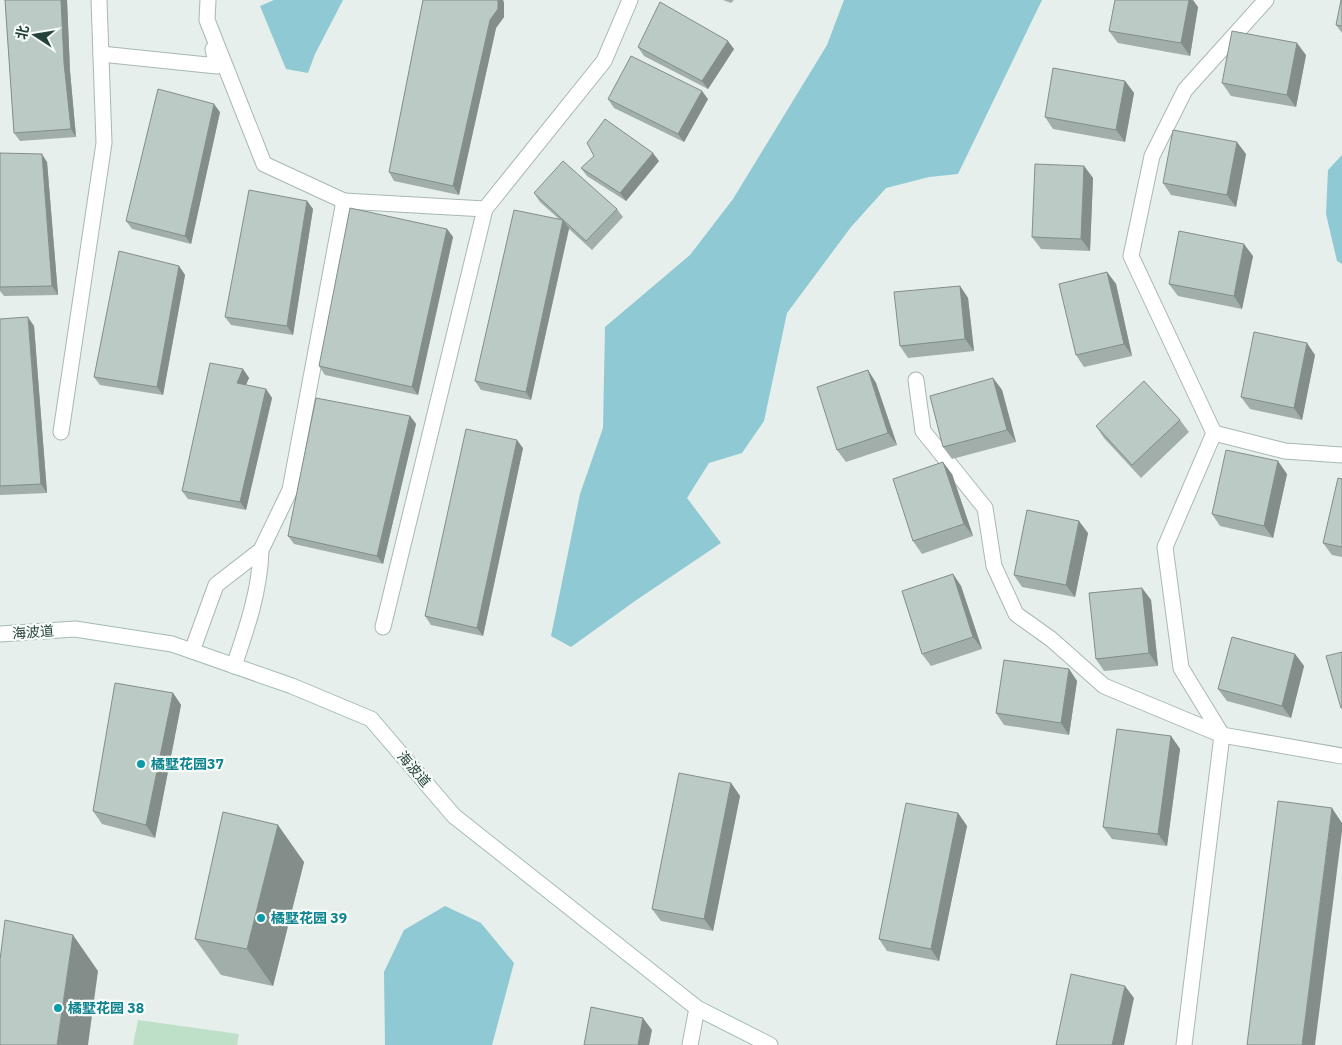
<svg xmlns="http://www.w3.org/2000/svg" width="1342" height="1045" viewBox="0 0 1342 1045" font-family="'IBM Plex Sans','Noto Sans SC',sans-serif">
  <rect width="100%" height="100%" fill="#e6efeb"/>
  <!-- green -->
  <path fill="#bfe0c8" d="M138 1020 239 1034 237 1045H133Z"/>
  <!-- water -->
  <g fill="#8ec9d4">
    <path d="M274 0H343L315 54 308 73 286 69 260 6Z"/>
    <path d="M844 0H1042L958 174 929 177 886 188 851 227 787 313 764 421 742 453 709 463 687 498 721 543 635 601 571 647 551 636 580 494 603 428 605 327 690 255 733 199 827 45Z"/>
    <path d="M1342 155V264L1337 261 1326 214 1328 170Z"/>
    <path d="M445 906 481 923 514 963 492 1045H385L384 972 404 930Z"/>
  </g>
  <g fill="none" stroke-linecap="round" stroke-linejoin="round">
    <defs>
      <g id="street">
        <path d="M1266 0 1185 90 1152 156 1131 256 1214 433 1285 451 1342 455"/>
        <path d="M101 54 217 66 213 49"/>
        <path d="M344 201 485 209 604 61 630 0"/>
        <path d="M916 380 923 431 985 508 994 566 1016 614 1051 639 1104 686 1222 735"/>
        <path d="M61 432 104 143 99 0"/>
        <path d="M1214 433 1165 547 1181 668 1222 735"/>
        <path d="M383 627 485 209"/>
        <path d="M192 651 216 585 261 550 290 490 344 201 264 164 207 20 208 0"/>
        <path d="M234 666C247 628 260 590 261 550"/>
        <path d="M690 1045 697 1008"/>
        <path d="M1184 1045 1222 735 1342 756"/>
      </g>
      <path id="secondary" d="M0 634 75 629 172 644 292 686 371 719 454 816 697 1008 770 1045"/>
    </defs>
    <!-- street casing -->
    <use href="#street" stroke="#a8b8b2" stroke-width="17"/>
    <!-- secondary casing -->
    <use href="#secondary" stroke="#a4bbb3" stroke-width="17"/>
    <!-- street -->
    <use href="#street" stroke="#fff" stroke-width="15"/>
    <!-- secondary -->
    <use href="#secondary" stroke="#fff" stroke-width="15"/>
  </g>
  <!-- wall -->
  <g fill="#a1aea9">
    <path d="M5 0H67L70 71 76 137 20 141 14 133Z"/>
    <path d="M423 0H503L504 3V17L496 28 459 195 394 181 389 172Z"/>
    <path d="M723 0H734L731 3Z"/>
    <path d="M1342 0V33L1336 25Z"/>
    <path d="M1198 7 1190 56 1118 43 1109 31Z"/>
    <path d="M638 47 734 49 708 89 644 56Z"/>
    <path d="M1306 55 1296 107 1231 96 1222 83Z"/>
    <path d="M1125 81 1134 93 1125 142 1053 129 1045 117Z"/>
    <path d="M608 99H708L684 142 614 108Z"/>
    <path d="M220 112 191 244 132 229 126 221Z"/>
    <path d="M0 153 47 162 58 295 4 296 0 291Z"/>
    <path d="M1246 154 1236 207 1171 195 1163 183Z"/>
    <path d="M659 161 626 201 587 176 581 168Z"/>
    <path d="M1084 166 1093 178 1090 251 1041 249 1032 237Z"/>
    <path d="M534 193 617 209 623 217 592 250 569 229 531 400 481 390 475 381 559 219 540 202Z"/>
    <path d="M307 201 313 209 293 335 231 325 225 317Z"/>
    <path d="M447 229 453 237 418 395 325 375 319 366Z"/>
    <path d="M1253 256 1242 309 1178 296 1169 284Z"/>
    <path d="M179 266 185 275 163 395 100 385 94 377Z"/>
    <path d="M1107 272 1116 284 1132 356 1084 367 1076 355Z"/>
    <path d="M960 286 968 298 974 351 908 358 900 346Z"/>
    <path d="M0 319 34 326 47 493 0 495Z"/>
    <path d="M1315 355 1302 420 1250 409 1241 397Z"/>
    <path d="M243 369 249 378 246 385 266 389 272 398 246 510 188 499 182 491Z"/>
    <path d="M868 370 876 383 897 445 846 462 837 450Z"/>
    <path d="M993 378 1002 390 1016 442 952 459 943 447Z"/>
    <path d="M410 416 416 424 383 564 294 544 288 536Z"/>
    <path d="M1180 420 1189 432 1141 478 1104 438 1096 426Z"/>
    <path d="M523 448 483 636 431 625 425 616Z"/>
    <path d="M952 474 973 536 922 554 913 541Z"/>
    <path d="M1287 474 1273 538 1220 526 1212 514Z"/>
    <path d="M1342 479V557L1332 555 1323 543Z"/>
    <path d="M1088 533 1075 597 1022 587 1014 575Z"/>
    <path d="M953 574 961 586 982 649 931 666 922 654Z"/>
    <path d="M1142 588 1151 600 1158 666 1104 671 1096 659Z"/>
    <path d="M1295 654 1304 666 1291 718 1227 701 1218 689Z"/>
    <path d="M1069 669 1077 681 1069 735 1004 725 996 713Z"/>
    <path d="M173 693 181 705 155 838 102 824 93 811Z"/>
    <path d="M1171 736 1180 749 1167 846 1112 839 1103 827Z"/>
    <path d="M731 783 740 796 713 931 661 921 652 909Z"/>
    <path d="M958 813 967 826 939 961 887 951 879 939Z"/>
    <path d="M304 862 273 986 221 975 195 939Z"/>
  </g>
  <!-- shaded-wall -->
  <g fill="#838d89">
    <path d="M61 0H67L70 71 76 137 71 129 64 63Z"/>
    <path d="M498 0H503L504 3V17L496 28 459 195 453 186 490 20Z"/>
    <path d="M1189 0H1193L1198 7 1190 56 1181 43Z"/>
    <path d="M728 41 734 49 708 89 702 81Z"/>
    <path d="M1297 43 1306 55 1296 107 1287 95Z"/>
    <path d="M1125 81 1134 93 1125 142 1116 130Z"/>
    <path d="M702 91 708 99 684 142 678 134Z"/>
    <path d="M214 104 220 112 191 244 185 236Z"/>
    <path d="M1237 142 1246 154 1236 207 1227 195Z"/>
    <path d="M653 153 659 161 626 201 620 193Z"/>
    <path d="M42 154 47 162 58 295 52 286Z"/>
    <path d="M1084 166 1093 178 1090 251 1081 239Z"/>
    <path d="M307 201 313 209 293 335 287 326Z"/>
    <path d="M563 220 569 228 531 400 526 392Z"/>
    <path d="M447 229 453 237 418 395 412 387Z"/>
    <path d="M1244 244 1253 256 1242 309 1234 296Z"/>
    <path d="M179 266 185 275 163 395 157 387Z"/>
    <path d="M1107 272 1116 284 1132 356 1124 344Z"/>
    <path d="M960 286 968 298 974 351 965 339Z"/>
    <path d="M28 317 34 326 47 493 41 484Z"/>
    <path d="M1307 343 1315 355 1302 420 1294 408Z"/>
    <path d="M243 369 249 378 243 391 237 383Z"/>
    <path d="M868 370 876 383 897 445 888 433Z"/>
    <path d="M993 378 1002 390 1016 442 1007 430Z"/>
    <path d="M266 389 272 398 246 510 240 502Z"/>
    <path d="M410 416 416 424 383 564 377 556Z"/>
    <path d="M517 440 523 448 483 636 477 628Z"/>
    <path d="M1278 461 1287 474 1273 538 1264 526Z"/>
    <path d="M943 462 952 474 973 536 964 524Z"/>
    <path d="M1079 521 1088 533 1075 597 1066 585Z"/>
    <path d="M953 574 961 586 982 649 973 637Z"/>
    <path d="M1142 588 1151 600 1158 666 1149 653Z"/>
    <path d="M1295 654 1304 666 1291 718 1282 706Z"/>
    <path d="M1069 669 1077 681 1069 735 1061 723Z"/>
    <path d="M173 693 181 705 155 838 146 825Z"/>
    <path d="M1171 736 1180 749 1167 846 1158 834Z"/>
    <path d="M731 783 740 796 713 931 704 919Z"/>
    <path d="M1332 808 1342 823V831L1315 1045H1302Z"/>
    <path d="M958 813 967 826 939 961 931 949Z"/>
    <path d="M278 825 304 862 273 986 247 949Z"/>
    <path d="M73 935 98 971 88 1045H57Z"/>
    <path d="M1125 986 1134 998 1124 1045H1112Z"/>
    <path d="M643 1018 652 1030 649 1045H638Z"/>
  </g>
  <!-- building -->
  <g fill="#bbcac4" stroke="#838d89">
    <path d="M5 0H61L64 63 71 129 14 133Z"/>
    <path d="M423 0H498V9L490 20 453 186 389 172Z"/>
    <path d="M1115 0H1189L1181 43 1109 31Z"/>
    <path d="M1341 0H1342V26L1336 25Z"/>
    <path d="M660 2 728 41 702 81 638 47Z"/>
    <path d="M1232 31 1297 43 1287 95 1222 83Z"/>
    <path d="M631 56 702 91 678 134 608 99Z"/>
    <path d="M1053 68 1125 81 1116 130 1045 117Z"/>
    <path d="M158 89 214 104 185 236 126 221Z"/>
    <path d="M605 119 653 153 620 193 581 168 594 156 587 143Z"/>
    <path d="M1173 130 1237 142 1227 195 1163 183Z"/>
    <path d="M0 153 42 154 52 286 0 287Z"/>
    <path d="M563 161 617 209 586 241 534 193Z"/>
    <path d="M1035 164 1084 166 1081 239 1032 237Z"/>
    <path d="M249 190 307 201 287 326 225 317Z"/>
    <path d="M350 208 447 229 412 387 319 366Z"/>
    <path d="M514 210 563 220 526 392 475 381Z"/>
    <path d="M1179 231 1244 244 1234 296 1169 284Z"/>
    <path d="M119 251 179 266 157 387 94 377Z"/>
    <path d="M1107 272 1124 344 1076 355 1059 284Z"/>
    <path d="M960 286 965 339 900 346 894 292Z"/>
    <path d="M28 317 41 484 0 486V319Z"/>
    <path d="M1254 332 1307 343 1294 408 1241 397Z"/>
    <path d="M210 363 243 369 237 383 266 389 240 502 182 491Z"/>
    <path d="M868 370 888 433 837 450 817 387Z"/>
    <path d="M993 378 1007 430 943 447 930 396Z"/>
    <path d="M1144 381 1180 420 1132 465 1096 426Z"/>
    <path d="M316 398 410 416 377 556 288 536Z"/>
    <path d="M466 429 517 440 477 628 425 616Z"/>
    <path d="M1226 450 1278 461 1264 526 1212 514Z"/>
    <path d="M943 462 964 524 913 541 893 479Z"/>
    <path d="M1338 478 1342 479V547L1323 543Z"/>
    <path d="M1027 510 1079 521 1066 585 1014 575Z"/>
    <path d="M953 574 973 637 922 654 902 591Z"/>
    <path d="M1142 588 1149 653 1096 659 1089 593Z"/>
    <path d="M1232 637 1295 654 1282 706 1218 689Z"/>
    <path d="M1342 652V708H1341L1326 656Z"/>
    <path d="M1004 660 1069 669 1061 723 996 713Z"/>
    <path d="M115 683 173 693 146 825 93 811Z"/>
    <path d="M1117 729 1171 736 1158 834 1103 827Z"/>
    <path d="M679 773 731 783 704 919 652 909Z"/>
    <path d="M1278 801 1332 808 1302 1045H1247Z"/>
    <path d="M906 803 958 813 931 949 879 939Z"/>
    <path d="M223 812 278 825 247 949 195 939Z"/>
    <path d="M5 920 73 935 57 1045H0V960Z"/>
    <path d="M1071 974 1125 986 1112 1045H1056Z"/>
    <path d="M591 1007 643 1018 638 1045H584Z"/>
  </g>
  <!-- markers -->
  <g fill="#0f9aa8" stroke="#f7fbf9" stroke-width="2">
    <circle cx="141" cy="764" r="5"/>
    <circle cx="261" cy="918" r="5"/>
    <circle cx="58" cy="1008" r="5"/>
  </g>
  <g text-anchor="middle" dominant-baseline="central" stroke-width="4.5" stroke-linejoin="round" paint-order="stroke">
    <!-- street labels -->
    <g font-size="14" fill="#24423a" stroke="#f7fbf9">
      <text transform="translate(33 632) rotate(-4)">海波道</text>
      <text transform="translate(414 769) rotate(49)">海波道</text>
    </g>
    <!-- culture labels -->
    <g font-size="14" font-weight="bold" fill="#0d838f" stroke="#f7fbf9" text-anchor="start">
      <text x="151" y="764">橘墅花园37</text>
      <text x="271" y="918">橘墅花园 39</text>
      <text x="68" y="1008">橘墅花园 38</text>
    </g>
  </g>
  <!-- north arrow -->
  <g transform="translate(35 35) rotate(282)" stroke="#f7fbf9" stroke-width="4" paint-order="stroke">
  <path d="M0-4L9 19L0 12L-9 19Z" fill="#24423a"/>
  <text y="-8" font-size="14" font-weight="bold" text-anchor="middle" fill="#24423a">北</text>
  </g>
</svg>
